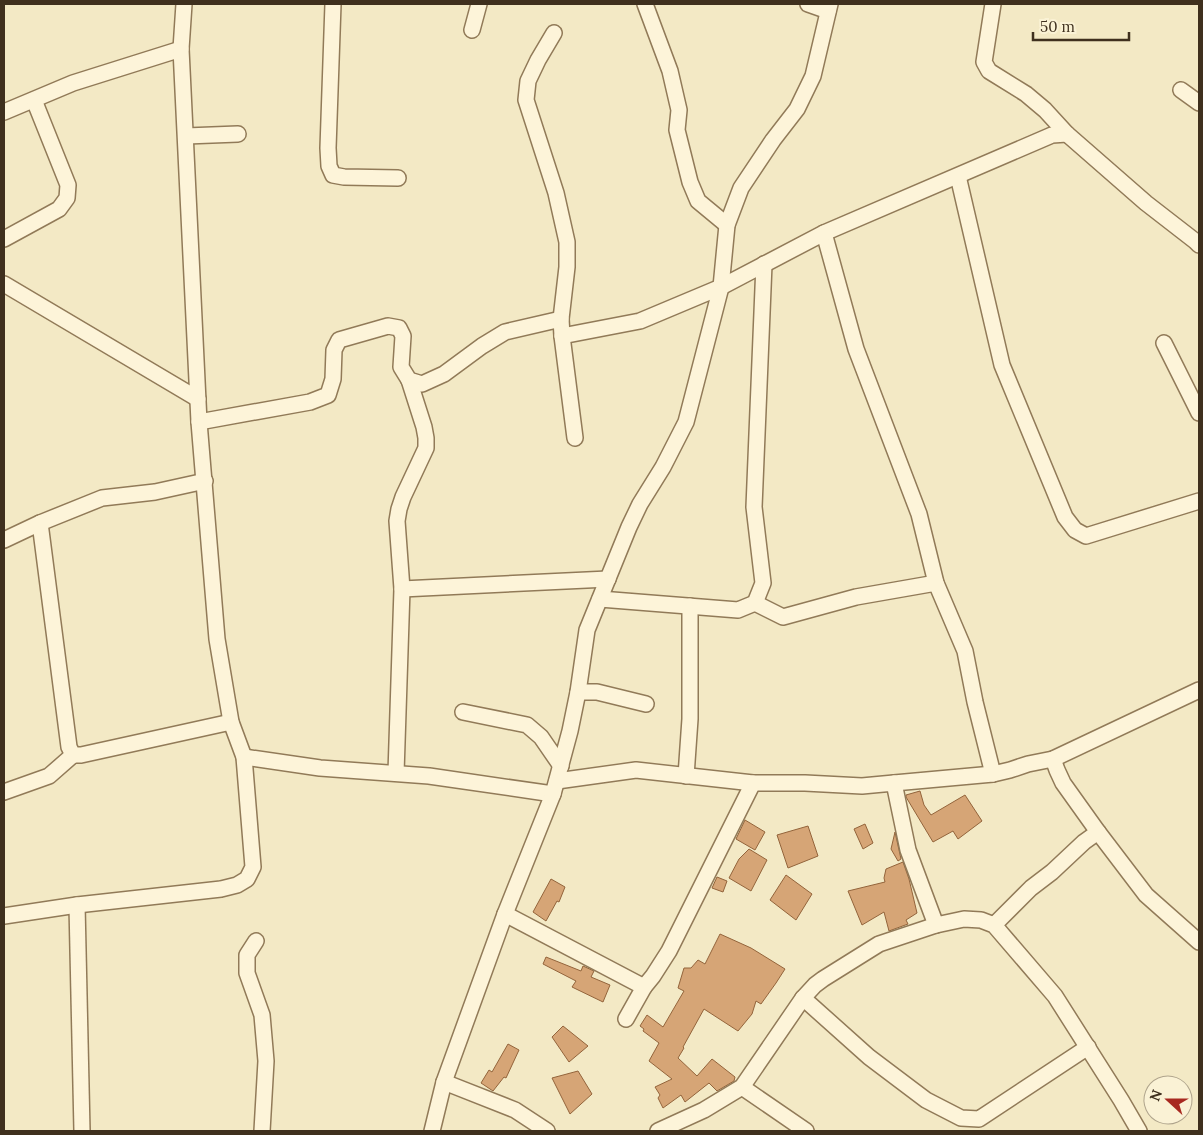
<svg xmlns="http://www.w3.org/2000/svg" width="1203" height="1135" viewBox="0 0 1203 1135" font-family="Lora,serif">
  <rect width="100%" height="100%" fill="#f3e9c5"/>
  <!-- building -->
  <g fill="#d6a576" stroke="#93643b">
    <path d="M920 791 924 805 931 815 965 795 982 821 958 839 953 831 933 842 906 797V795Z"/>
    <path d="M745 820 765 832 755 850 736 839Z"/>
    <path d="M865 824 873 843 863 849 854 829Z"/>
    <path d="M808 826 818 856 788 868 777 835Z"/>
    <path d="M895 832 901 859 898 861 891 849Z"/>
    <path d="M749 849 767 860 751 891 729 878 739 859Z"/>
    <path d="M903 862 909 879 917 913 906 920 908 924 889 931 884 912 862 925 848 891 885 882 884 878 886 869Z"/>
    <path d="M786 875 812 894 796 920 770 900Z"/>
    <path d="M717 877 727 881 723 892 712 888Z"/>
    <path d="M551 879 565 887 559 902 557 901 546 921 533 912Z"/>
    <path d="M720 934 751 948 785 969 776 983 761 1004 756 1001 752 1014 738 1031 704 1009 683 1047 684 1048 678 1058 697 1076 712 1059 735 1077 734 1081 717 1091 709 1083 685 1102 681 1095 663 1108 658 1098 660 1095 655 1087 672 1079 649 1061 659 1043 643 1031 644 1029 640 1026 647 1015 663 1027 684 991 678 988 684 968H691L698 960 705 964Z"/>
    <path d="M546 957 581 971 583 966 594 971 591 977 610 985 603 1002 572 987 576 981 543 964Z"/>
    <path d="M563 1026 588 1046 569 1062 552 1037Z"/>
    <path d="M508 1044 519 1050 506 1078 504 1077 493 1091 481 1083 489 1070 492 1072Z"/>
    <path d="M578 1071 592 1094 570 1114 552 1078Z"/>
  </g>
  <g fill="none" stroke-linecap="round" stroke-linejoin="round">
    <defs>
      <g id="minor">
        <path d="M333 4 328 148 329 166 333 175 344 177 398 178"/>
        <path d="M645 4 670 71 679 110 677 130 690 182 698 201 727 225"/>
        <path d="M808 4 828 11"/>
        <path d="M993 4 984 62 989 71 1026 94 1045 110 1067 134 1146 203 1195 241 1199 245"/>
        <path d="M472 30 479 4"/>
        <path d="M554 33 538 60 528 81 526 100 556 193 567 242V267L561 319 562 336 575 438"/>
        <path d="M1181 90 1199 103"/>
        <path d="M4 112 73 83 181 49"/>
        <path d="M186 136 238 134"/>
        <path d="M958 176 1002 365 1065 517 1075 530 1086 536 1199 501"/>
        <path d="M824 233 856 349 919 514 936 583 965 651 975 702 993 774"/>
        <path d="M4 239 59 209 67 198 68 185 34 100"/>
        <path d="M4 284 198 399"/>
        <path d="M562 336 640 321 721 287 824 233 1052 135 1067 134"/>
        <path d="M1164 343 1199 413"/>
        <path d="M199 422 310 402 328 395 333 379 334 350 339 340 388 326 399 328 403 336 401 367 409 380 422 384 444 374 482 346 505 332 561 319"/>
        <path d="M40 523 69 747 73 755H81L231 722"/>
        <path d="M4 540 40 523 102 498 155 492 205 481"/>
        <path d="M402 589 608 579"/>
        <path d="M600 599 738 610 755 603 763 583 754 507 764 264"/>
        <path d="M755 603 783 617 856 597 936 583"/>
        <path d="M578 692H597L646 704"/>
        <path d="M463 712 527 725 541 737 561 766"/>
        <path d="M244 757 320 768 429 776 553 794"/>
        <path d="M1053 759 1057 770 1063 783 1098 832 1146 895 1199 942"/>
        <path d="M396 773 402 589 397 521 399 509 403 497 426 448V438L424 427 409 380"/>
        <path d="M686 776 690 719V606"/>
        <path d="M557 781 636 770 753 783H805L862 786 894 783 908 850 936 925"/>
        <path d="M894 783 993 774 1010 770 1028 764 1053 759 1199 690"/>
        <path d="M4 792 49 776 73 755"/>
        <path d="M77 905 82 1131"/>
        <path d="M505 914 644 987 626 1019"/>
        <path d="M4 916 77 905 221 889 237 885 247 879 253 867 244 757 231 722 217 639 199 422 181 49 184 4"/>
        <path d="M994 925 1031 888 1052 872 1084 842 1098 832"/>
        <path d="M256 941 247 955V973L262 1015 266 1061 262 1131"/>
        <path d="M644 987 653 976 669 951 753 783"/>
        <path d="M803 998 869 1057 926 1100 961 1118 979 1119 1088 1047"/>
        <path d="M444 1082 515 1110 547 1131"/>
        <path d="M742 1087 806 1131"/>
        <path d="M432 1131 444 1082 505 914 553 794 570 731 578 692 587 630 629 527 640 504 663 467 686 422 721 287 727 225 741 188 773 140 797 109 813 76 830 4"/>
        <path d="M658 1131 704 1110 742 1087 803 998 815 985 823 979 879 944 936 925 964 919 981 920 994 925 1055 996 1121 1100 1139 1131"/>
      </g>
    </defs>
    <!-- minor casing -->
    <use href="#minor" stroke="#917a58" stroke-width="18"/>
    <!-- minor -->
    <use href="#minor" stroke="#fdf4d9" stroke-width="15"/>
  </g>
  <!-- border -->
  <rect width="1203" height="1135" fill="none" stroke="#3f301e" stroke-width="10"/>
  <!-- north arrow -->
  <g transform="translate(1168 1100) rotate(291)"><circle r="24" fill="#faf2d5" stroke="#afa48c"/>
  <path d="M0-4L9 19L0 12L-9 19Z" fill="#a82920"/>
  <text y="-8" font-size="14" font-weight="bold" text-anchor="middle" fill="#3f301e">N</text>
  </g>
  <!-- scale -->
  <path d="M1033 32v8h96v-8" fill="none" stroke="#3f301e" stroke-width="2.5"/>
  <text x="1040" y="32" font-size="15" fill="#3f301e" stroke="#faf2d5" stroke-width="4" paint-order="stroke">50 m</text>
</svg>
